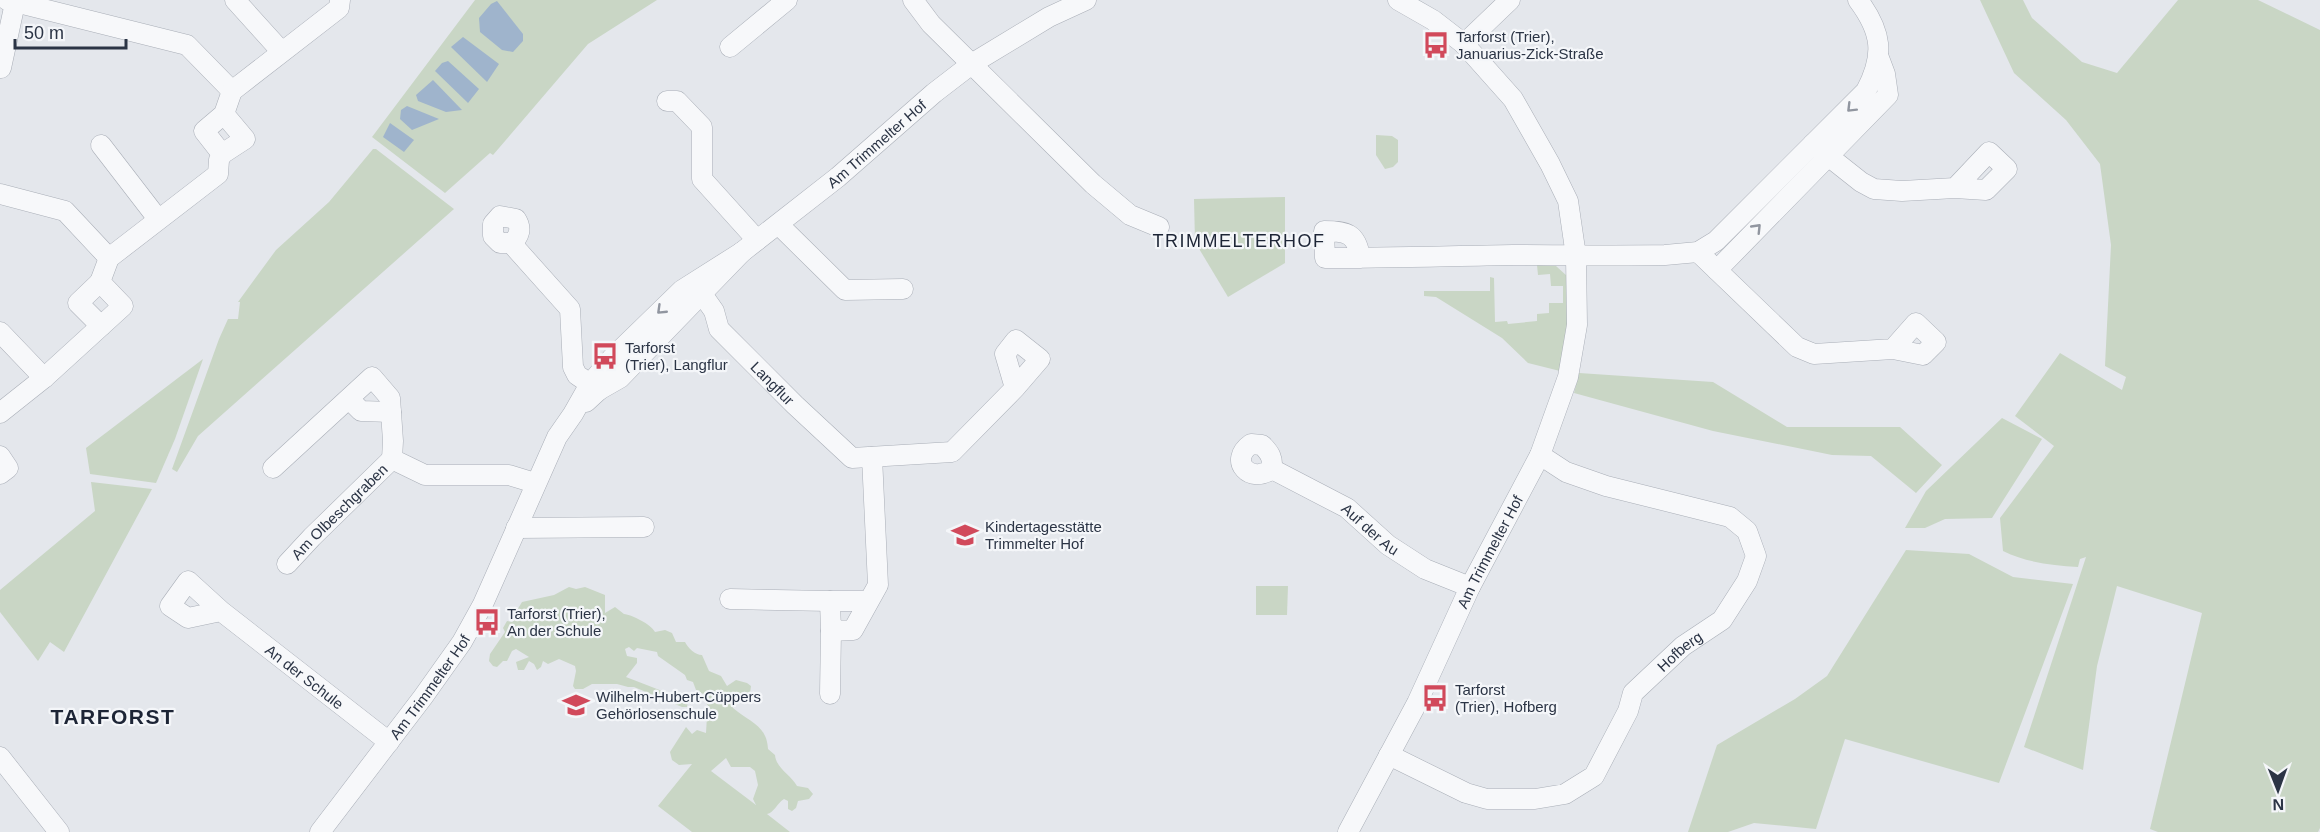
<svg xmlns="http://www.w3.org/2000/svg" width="2320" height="832" viewBox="0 0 2320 832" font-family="Arial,sans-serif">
  <rect width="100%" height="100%" fill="#e4e7ec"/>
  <!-- green -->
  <g fill="#c9d6c5" fill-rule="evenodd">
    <path d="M475 0H657L588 44 493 155 490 153 445 193 372 137Z"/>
    <path d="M1980 0H2023L2032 18 2082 62 2117 73 2178 0H2258L2320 30V828L2318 832H2158L2150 829 2202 613 2117 586 2097 666 2083 770 2024 747 2086 557 2080 559 2078 567C2052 565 2027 563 2003 551L2000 518 2054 446 2015 416 2060 353 2122 390 2126 377 2105 366 2111 245 2100 164 2066 120 2014 73Z"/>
    <path d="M1376 135 1392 136 1398 140V162L1393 167 1385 169 1376 155Z"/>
    <path d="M373 149H376L454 209 198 436 177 472 172 469 219 339 228 319H238L240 302H238L276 250 329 202Z"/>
    <path d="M1285 197V263L1228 297 1195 242 1194 199Z"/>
    <path d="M1537 265 1556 266 1567 276 1568 318 1560 371 1528 363 1502 338 1436 297 1424 296V291H1490V277L1494 278 1495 322 1507 321 1508 324 1537 321V314L1549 313V303H1563V286H1551L1550 274 1538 275Z"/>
    <path d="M203 359 175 439 156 483 90 474 86 448Z"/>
    <path d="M1579 373 1713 382 1787 427H1900L1942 465 1916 493 1871 456 1832 455 1713 431 1574 393Z"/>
    <path d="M2002 418 2042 439 1992 518 1945 519 1925 528H1905L1926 491Z"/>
    <path d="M91 482 152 489 64 652 50 642 38 661 0 612V590L95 511Z"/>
    <path d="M1906 550 1969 554 2013 577 2073 584 1999 783 1845 739 1816 829 1754 823 1728 832H1688L1717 745 1795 699 1827 676Z"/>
    <path d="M1256 586H1288L1287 615H1256Z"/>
    <path d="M569 587 576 589 585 587 605 595V613L615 607 624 614C632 615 651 624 655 632L665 630 672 633 676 642H685C688 648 695 655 702 655L709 671 721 676 727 686 736 680 747 683 751 686 749 701 739 700 733 704V708C749 722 767 725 768 749L775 755C776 768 791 775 797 786L808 788 813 794 809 799 798 801 796 808 792 811 788 809V801L784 799C777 803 774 813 767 814L790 832H692L658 806 692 764 679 765 672 760 670 752 686 727 692 734 697 730 706 733 707 716 712 711 706 703 703 694 696 690 693 682 687 680 685 675 658 656 657 652 637 648 634 651 629 647 625 649 627 656 637 658V663L626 677 688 701 687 707H682L634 687H628L617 684H592L583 689H575L573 686 576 671 575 666 559 659 548 664 543 661 541 667 537 670 534 664 529 661 524 670H518L516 662 529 657 516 649 512 651 507 661H503L497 667 493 666 489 661 490 654 505 632 503 628 507 621 512 622 516 619V612L522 602 554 595ZM726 758 731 767H750L755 771 758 785 753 799 756 805 711 771Z"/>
  </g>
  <!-- water -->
  <g fill="#9fb4cc">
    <path d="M497 1 523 34V41L513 52 502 50 480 32 479 18 491 4Z"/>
    <path d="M463 37 499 64 487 82 451 47Z"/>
    <path d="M448 61 479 89 468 103 435 71 442 63Z"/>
    <path d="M433 80 462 110 446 112 418 101 416 95Z"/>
    <path d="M407 106 439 119 412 130 400 119 401 110Z"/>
    <path d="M390 123 414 140 404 152 383 137Z"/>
  </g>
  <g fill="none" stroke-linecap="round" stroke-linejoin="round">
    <defs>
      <g id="minor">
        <path d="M7 0 187 45 232 91"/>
        <path d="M235 0 281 51"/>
        <path d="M913 0 931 24 1093 184 1130 215 1159 227"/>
        <path d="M1464 44 1510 0"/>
        <path d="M730 47 787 0"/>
        <path d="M1 68 15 3"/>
        <path d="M667 101H677L702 127V179L757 240"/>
        <path d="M1813 144 1861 182 1874 189 1902 191 1955 188 1986 190 2007 169 1989 152 1955 188"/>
        <path d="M101 145 158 219"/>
        <path d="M222 154 245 139 224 114"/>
        <path d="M0 194 65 211 109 258"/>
        <path d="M779 225 845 290 903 289"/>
        <path d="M511 243H500L493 236V224L500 216 516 219C522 228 520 237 511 243L570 309 573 367 577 375 599 390"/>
        <path d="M1698 252 1797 347 1814 354 1893 349 1923 355 1936 342 1916 323 1893 349"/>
        <path d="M1360 258C1357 233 1346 231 1324 231L1325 258C1387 258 1450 256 1513 255 1564 255 1614 256 1665 255L1698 252 1716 241 1866 91C1885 55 1882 32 1858 0"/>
        <path d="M1717 270 1888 95 1885 74 1879 58"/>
        <path d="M100 282 78 303 101 326"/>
        <path id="s1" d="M695 284 714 311 719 329 795 405 852 458 952 452 1015 388 1040 359 1016 340 1005 354 1015 388"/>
        <path d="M0 332 44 378"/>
        <path d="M349 399 361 411 391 412"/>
        <path id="s2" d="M586 402 599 390 620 378 742 252 838 177 934 93 973 63 1049 17 1086 0"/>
        <path d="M0 413 44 378 123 306 100 282 109 258 218 174 219 160 222 154 204 131 224 114 232 91 339 8 340 0"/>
        <path d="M1251 444 1262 445C1270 453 1273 458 1272 469 1251 485 1227 461 1251 444Z"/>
        <path d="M0 456 8 468 0 474"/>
        <path d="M273 468 372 377 390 398 393 441 392 459 425 475H509L535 483"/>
        <path id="s3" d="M1272 469 1347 508 1388 545 1425 569 1470 587"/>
        <path d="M516 528 644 527"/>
        <path id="s4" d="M287 564 312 537 392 459"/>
        <path d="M730 599 830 601"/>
        <path d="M869 601H830L831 631 853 630 878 585 872 457"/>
        <path id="s5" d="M221 611 188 618 170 606 188 581 221 611 389 742"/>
        <path d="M830 694 831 631"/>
        <path id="s6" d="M1389 755 1466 793 1487 799H1535L1565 794 1594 776 1628 711 1633 693 1683 646 1722 620 1747 581 1756 556 1747 531 1730 517 1606 486 1566 472 1540 455"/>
        <path d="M0 757 59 832"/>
        <path id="s7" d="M320 832 423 697 462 642 483 604 557 437 573 414 590 384 612 358 682 290 742 252"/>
        <path id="s8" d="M1348 832 1417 703 1470 587 1540 455 1568 377 1577 325 1576 256 1568 201 1550 164 1513 99 1464 44 1433 20 1398 0"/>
      </g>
    </defs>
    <!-- minor casing -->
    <use href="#minor" stroke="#a9aeb7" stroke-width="21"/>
    <!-- minor -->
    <use href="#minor" stroke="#f7f8fa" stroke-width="20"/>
  </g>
  <!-- one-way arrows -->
  <defs><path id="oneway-chevron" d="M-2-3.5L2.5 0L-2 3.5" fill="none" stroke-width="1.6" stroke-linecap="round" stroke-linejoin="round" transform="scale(1.5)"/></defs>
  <g stroke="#9196a0">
    <use href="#oneway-chevron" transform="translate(1851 108) rotate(135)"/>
    <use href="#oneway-chevron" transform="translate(1757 228) rotate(-46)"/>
    <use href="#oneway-chevron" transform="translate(661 310) rotate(136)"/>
  </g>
  <!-- icons -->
  <defs>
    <symbol id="bus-bare" viewBox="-9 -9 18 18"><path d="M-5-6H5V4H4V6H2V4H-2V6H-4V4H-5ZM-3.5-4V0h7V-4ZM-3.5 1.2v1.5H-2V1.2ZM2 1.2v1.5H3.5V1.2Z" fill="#d1495b" stroke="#f4f6f9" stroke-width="2.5" paint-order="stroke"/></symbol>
    <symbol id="school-bare" viewBox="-9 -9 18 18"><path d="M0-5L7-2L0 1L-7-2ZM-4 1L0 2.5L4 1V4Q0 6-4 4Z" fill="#d1495b" stroke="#f4f6f9" stroke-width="2.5" paint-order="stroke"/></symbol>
  </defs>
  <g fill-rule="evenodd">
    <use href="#bus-bare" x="1417" y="26" width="38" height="38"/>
    <use href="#bus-bare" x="586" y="337" width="38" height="38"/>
    <use href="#school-bare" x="946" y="516" width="38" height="38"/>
    <use href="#bus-bare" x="468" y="603" width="38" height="38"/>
    <use href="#bus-bare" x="1416" y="679" width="38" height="38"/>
    <use href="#school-bare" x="557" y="686" width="38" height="38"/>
  </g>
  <g text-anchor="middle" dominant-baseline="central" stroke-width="4.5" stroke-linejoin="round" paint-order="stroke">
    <!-- poi labels -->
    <g font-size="15" fill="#2b3445" stroke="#f4f6f9" text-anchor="start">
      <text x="1456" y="36">Tarforst (Trier),<tspan x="1456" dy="17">Januarius-Zick-Straße</tspan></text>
      <text x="625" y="347">Tarforst<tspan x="625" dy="17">(Trier), Langflur</tspan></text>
      <text x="985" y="526">Kindertagesstätte<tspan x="985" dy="17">Trimmelter Hof</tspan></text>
      <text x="507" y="613">Tarforst (Trier),<tspan x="507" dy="17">An der Schule</tspan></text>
      <text x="1455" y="689">Tarforst<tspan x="1455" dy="17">(Trier), Hofberg</tspan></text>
      <text x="596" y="696">Wilhelm-Hubert-Cüppers<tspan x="596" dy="17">Gehörlosenschule</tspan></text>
    </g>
    <!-- street labels -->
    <g font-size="15" fill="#2b3445" stroke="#f4f6f9">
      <text stroke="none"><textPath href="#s2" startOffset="390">Am Trimmelter Hof</textPath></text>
      <text stroke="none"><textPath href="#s1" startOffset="128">Langflur</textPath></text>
      <text stroke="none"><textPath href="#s4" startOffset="74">Am Olbeschgraben</textPath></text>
      <text stroke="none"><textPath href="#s3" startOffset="116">Auf der Au</textPath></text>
      <text stroke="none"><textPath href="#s8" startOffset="314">Am Trimmelter Hof</textPath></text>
      <text stroke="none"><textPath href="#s6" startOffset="375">Hofberg</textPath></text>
      <text stroke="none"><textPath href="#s5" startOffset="237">An der Schule</textPath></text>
      <text stroke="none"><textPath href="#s7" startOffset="182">Am Trimmelter Hof</textPath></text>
    </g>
    <!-- quarter labels -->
    <g font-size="18" letter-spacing="1.5" fill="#1d2536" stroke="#f4f6f9">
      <text x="1239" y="241">TRIMMELTERHOF</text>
    </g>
    <!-- district labels -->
    <g font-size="21" font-weight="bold" letter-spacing="1.5" fill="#1d2536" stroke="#f4f6f9">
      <text x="113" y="716">TARFORST</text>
    </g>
  </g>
  <!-- north arrow -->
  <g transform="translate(2278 790) rotate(179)" stroke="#f4f6f9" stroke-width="4.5" paint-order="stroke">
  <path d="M0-4.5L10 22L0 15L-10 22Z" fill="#2b3445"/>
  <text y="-9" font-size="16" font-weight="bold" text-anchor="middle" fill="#2b3445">N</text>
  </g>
  <!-- scale -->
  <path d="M15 39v9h111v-9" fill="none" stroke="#2b3445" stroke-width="3"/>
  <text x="24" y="39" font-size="18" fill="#2b3445" stroke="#f4f6f9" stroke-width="4.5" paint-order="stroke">50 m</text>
</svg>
